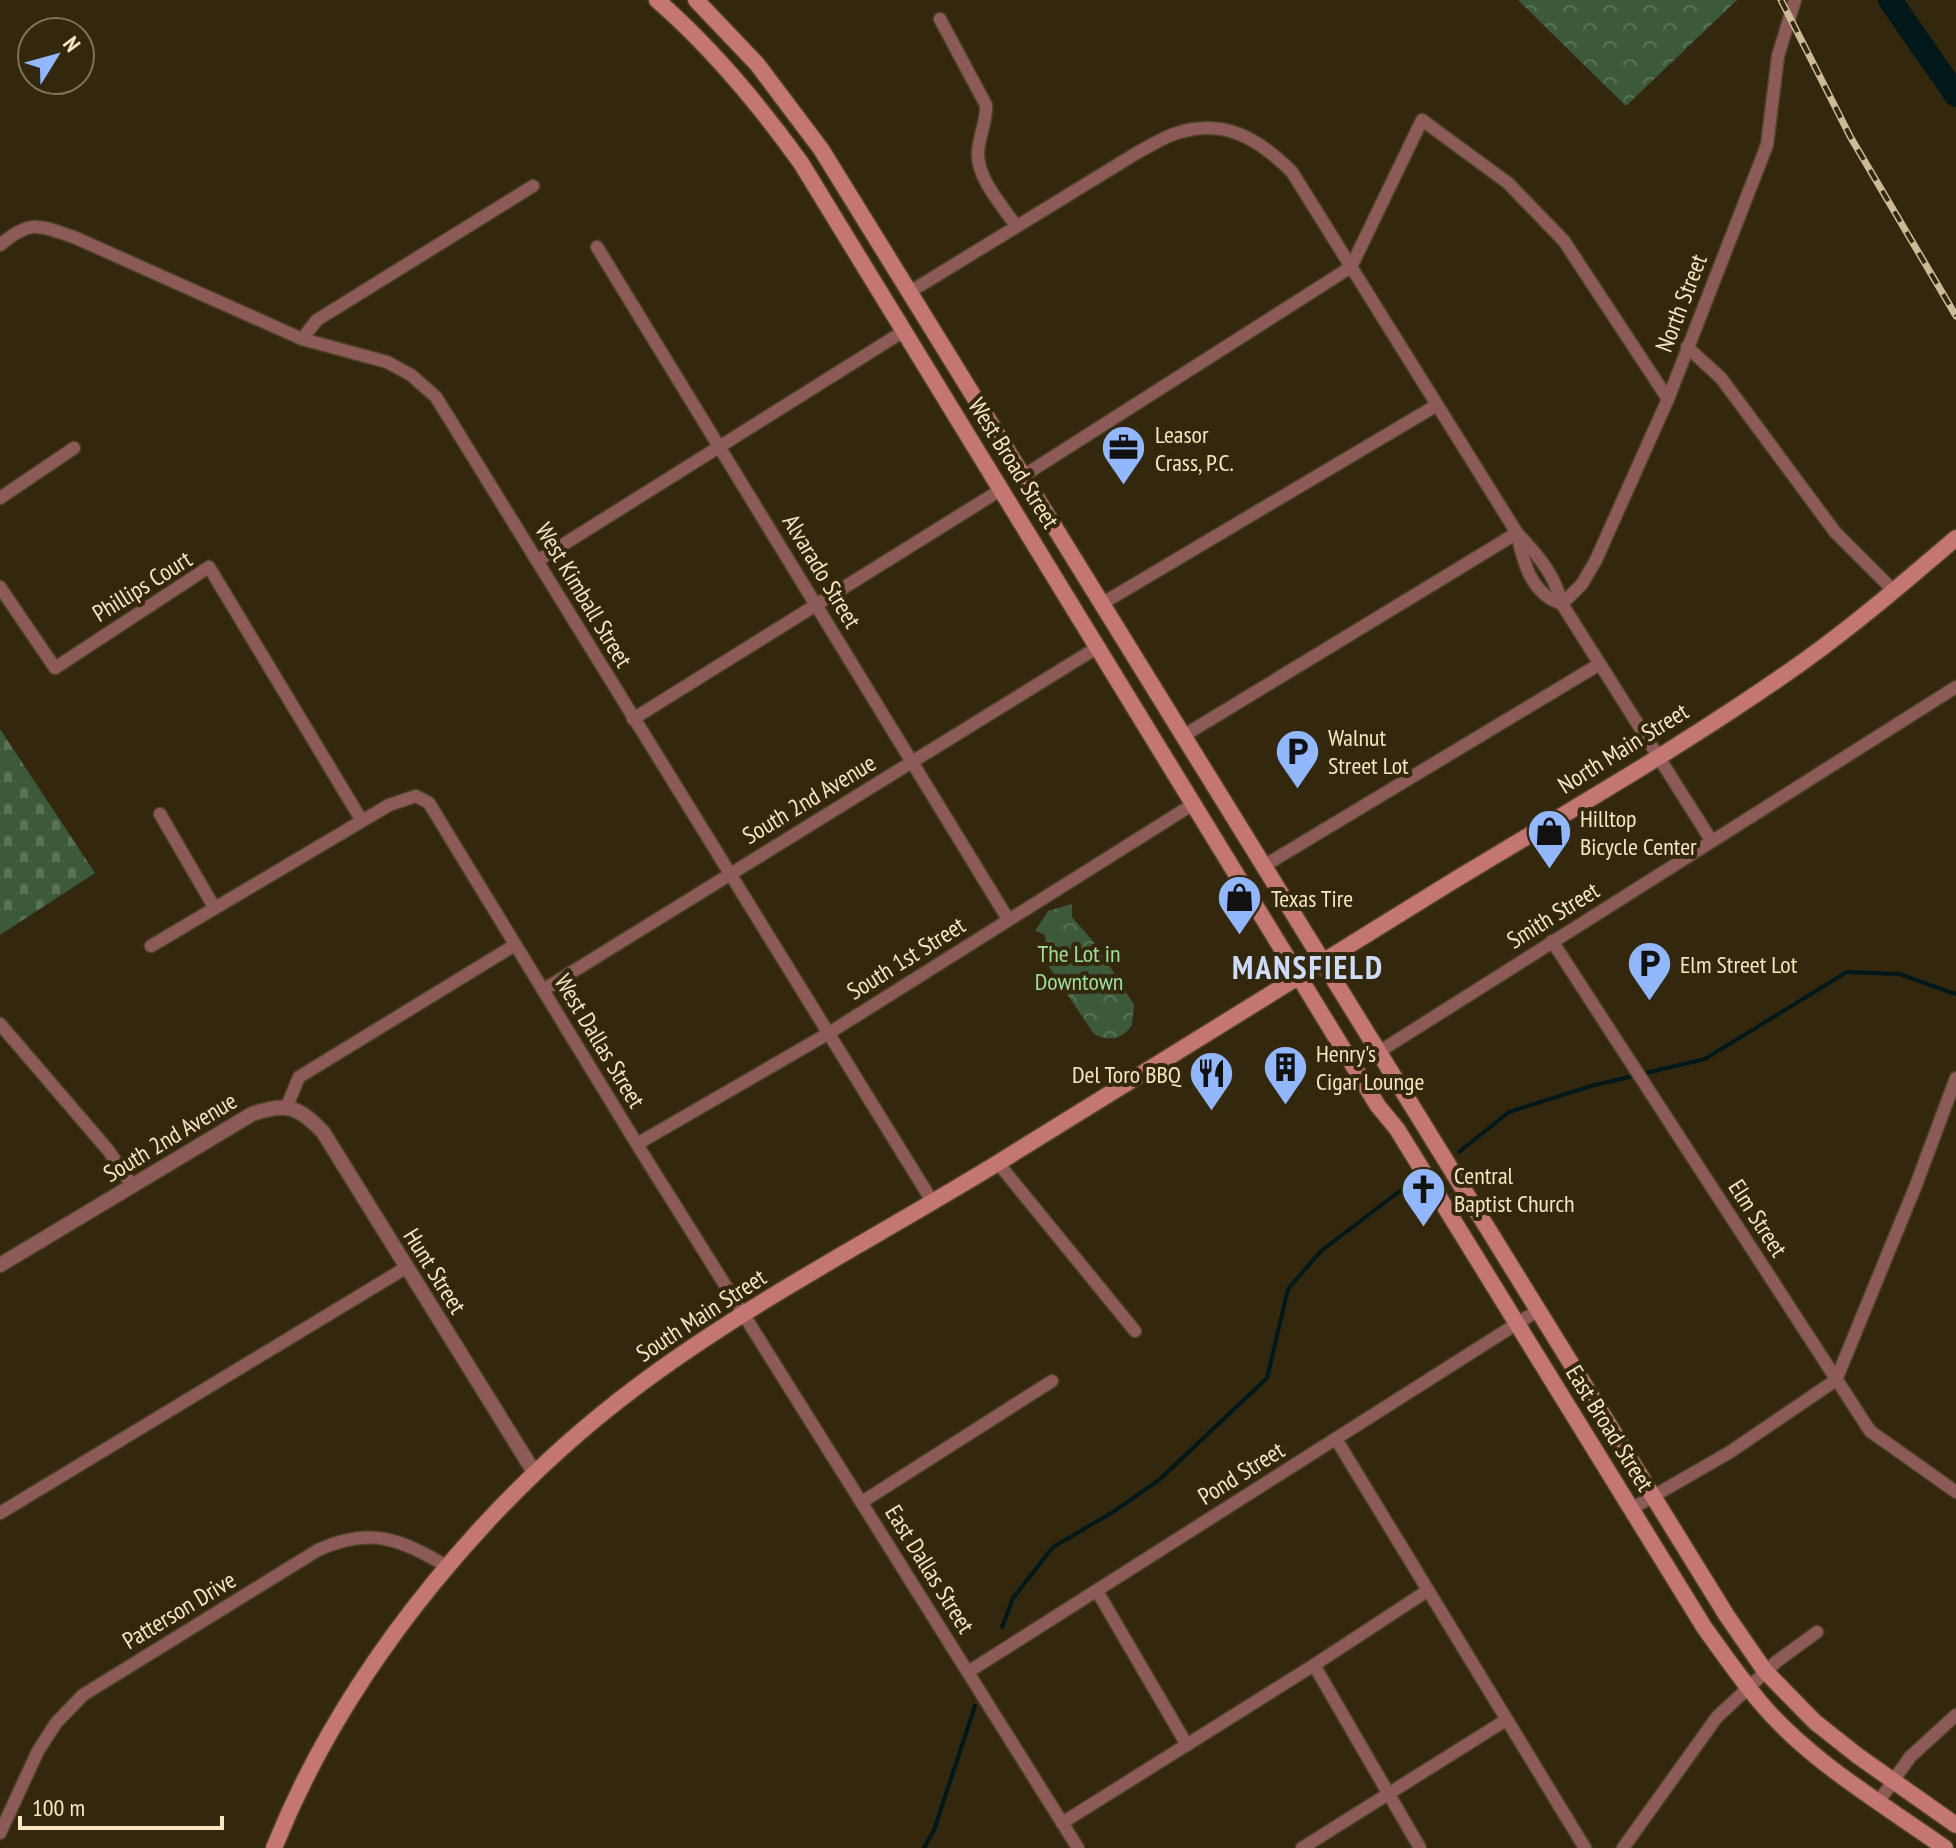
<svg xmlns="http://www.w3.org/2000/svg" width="1956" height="1848" viewBox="0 0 1956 1848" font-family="'PT Sans Narrow',sans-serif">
  <defs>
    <pattern id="forest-crowns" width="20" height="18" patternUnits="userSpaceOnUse" patternTransform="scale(2)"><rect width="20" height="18" fill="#3c593a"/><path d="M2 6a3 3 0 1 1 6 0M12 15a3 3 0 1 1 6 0" fill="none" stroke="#597155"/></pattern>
    <pattern id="cemetery-stones" width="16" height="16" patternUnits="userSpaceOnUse" patternTransform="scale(2)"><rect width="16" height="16" fill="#3c593a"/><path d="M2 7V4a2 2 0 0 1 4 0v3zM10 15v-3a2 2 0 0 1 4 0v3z" fill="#597155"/></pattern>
  </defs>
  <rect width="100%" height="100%" fill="#33270e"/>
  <!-- forest -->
  <g fill="url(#forest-crowns)">
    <path d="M1518 0H1737L1626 106Z"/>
    <path d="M1072 904V917L1097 946 1134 1005 1132 1025C1123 1039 1109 1042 1094 1034L1049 967 1045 935 1035 931 1048 911Z"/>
  </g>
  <!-- cemetery -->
  <path fill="url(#cemetery-stones)" d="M0 729 95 873 0 935Z"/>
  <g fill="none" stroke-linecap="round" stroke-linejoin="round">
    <!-- stream -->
    <g stroke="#00181a" stroke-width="4">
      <path d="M1459 1152 1509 1112 1591 1086 1705 1059 1847 972 1899 974 1956 994"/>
      <path d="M1002 1627 1013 1598 1053 1547 1113 1512 1159 1480 1267 1378 1288 1289 1321 1251 1413 1181"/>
      <path d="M924 1848 934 1830 975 1706"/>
    </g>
    <!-- river -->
    <path stroke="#00181a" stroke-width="24" d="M1890 0 1956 95"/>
    <defs>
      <g id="minor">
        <path d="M940 19 986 105C987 123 978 137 978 154 978 180 1002 205 1016 226"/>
        <path d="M0 245C32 218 40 226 76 238L302 339 387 362 411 375 436 397 932 1201"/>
        <path d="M597 247 1008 919"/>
        <path d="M908 293 1140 151C1151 146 1162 138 1174 134 1223 117 1258 138 1292 172L1517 533C1538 555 1555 575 1562 604L1711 840"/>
        <path d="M302 339 317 320 533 186"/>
        <path d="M1687 347 1721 378 1835 532 1894 591"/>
        <path d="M1023 476 1351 267 1422 120 1508 183 1564 241 1668 399"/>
        <path d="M0 498 74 448"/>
        <path d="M1517 533C1523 562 1531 594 1562 604"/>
        <path d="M537 561 904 331"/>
        <path d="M0 587 55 668 209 567 362 821"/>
        <path d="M1103 603 1437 405"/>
        <path d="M1562 604 1582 584 1596 560 1668 399 1767 145 1778 56 1795 0"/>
        <path d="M633 719 1002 489"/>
        <path d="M1183 736 1517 533"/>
        <path d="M160 814 214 907"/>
        <path d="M1262 867 1598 665"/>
        <path d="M1552 941 1870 1431 1956 1492"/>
        <path d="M151 946 389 805 416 796 429 803 643 1154 1078 1848"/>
        <path d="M543 990 1098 647"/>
        <path d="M0 1024 108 1150 132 1185"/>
        <path d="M1377 1053 1956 687"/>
        <path d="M287 1106 299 1077 515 945"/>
        <path d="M637 1144 829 1033 1195 803"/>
        <path d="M998 1163 1135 1331"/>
        <path d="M1336 1439 1585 1848"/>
        <path d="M862 1502 1052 1381"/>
        <path d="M1631 1509 1730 1452 1836 1380 1916 1185 1956 1078"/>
        <path d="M0 1513 407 1267"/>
        <path d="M1097 1591 1187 1745"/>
        <path d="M1314 1665 1420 1848"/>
        <path d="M968 1672 1537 1311"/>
        <path d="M1879 1801 1910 1757 1956 1715"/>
        <path d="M1062 1823 1314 1665 1427 1591"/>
        <path d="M0 1833 38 1751 56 1723 83 1695 318 1550C371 1526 400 1539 448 1567"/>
        <path d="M1302 1848 1506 1720"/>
        <path d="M1623 1848 1717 1717 1776 1662 1817 1632"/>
      </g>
      <path id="tertiary" d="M0 1265 252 1114C286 1102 298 1106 323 1132L534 1472"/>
      <g id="secondary">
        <path d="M657 0C712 48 758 103 801 163L1378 1106 1397 1129 1704 1627C1722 1652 1740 1678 1760 1702 1808 1760 1883 1804 1945 1848"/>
        <path d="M696 0 757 64 821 149 1727 1616 1765 1671 1815 1722 1858 1756 1956 1825"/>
        <path d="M274 1848C348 1663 497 1486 658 1371 767 1293 887 1231 1001 1161 1149 1070 1296 977 1445 886 1565 813 1689 743 1804 661 1857 623 1907 580 1956 538"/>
      </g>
    </defs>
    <!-- minor casing -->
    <use href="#minor" stroke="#4f4227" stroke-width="15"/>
    <!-- tertiary casing -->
    <use href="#tertiary" stroke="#4f4227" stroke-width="17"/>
    <!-- secondary casing -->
    <use href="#secondary" stroke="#4f4227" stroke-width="19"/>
    <!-- minor -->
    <use href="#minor" stroke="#8c5b58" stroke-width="12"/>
    <!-- tertiary -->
    <use href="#tertiary" stroke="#8c5b58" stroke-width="14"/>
    <!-- secondary -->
    <use href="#secondary" stroke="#c47672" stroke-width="16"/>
    <defs>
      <path id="rail" d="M1781 0 1851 138 1956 316"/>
    </defs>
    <!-- rail casing -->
    <use href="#rail" stroke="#cdbb98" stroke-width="7"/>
    <!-- rail -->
    <use href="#rail" stroke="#33270e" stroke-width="4" stroke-dasharray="12" stroke-linecap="butt"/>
  </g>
  <!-- icons -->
  <defs>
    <symbol id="office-pin" viewBox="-11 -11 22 30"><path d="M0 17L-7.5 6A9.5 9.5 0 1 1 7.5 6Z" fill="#93b7fd" stroke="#33270e"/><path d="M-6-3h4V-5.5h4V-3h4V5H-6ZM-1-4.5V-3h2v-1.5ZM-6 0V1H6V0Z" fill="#111"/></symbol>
    <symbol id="parking-pin" viewBox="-11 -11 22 30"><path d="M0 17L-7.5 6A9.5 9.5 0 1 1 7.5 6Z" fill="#93b7fd" stroke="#33270e"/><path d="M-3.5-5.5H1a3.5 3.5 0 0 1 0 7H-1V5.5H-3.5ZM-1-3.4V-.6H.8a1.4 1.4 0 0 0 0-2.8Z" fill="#111"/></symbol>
    <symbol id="shop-pin" viewBox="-11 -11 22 30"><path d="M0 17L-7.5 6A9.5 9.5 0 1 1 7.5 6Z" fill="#93b7fd" stroke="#33270e"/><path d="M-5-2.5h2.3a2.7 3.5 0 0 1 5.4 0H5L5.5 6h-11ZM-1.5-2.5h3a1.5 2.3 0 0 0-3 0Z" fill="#111"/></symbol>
    <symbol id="building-pin" viewBox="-11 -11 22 30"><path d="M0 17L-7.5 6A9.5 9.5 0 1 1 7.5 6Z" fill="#93b7fd" stroke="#33270e"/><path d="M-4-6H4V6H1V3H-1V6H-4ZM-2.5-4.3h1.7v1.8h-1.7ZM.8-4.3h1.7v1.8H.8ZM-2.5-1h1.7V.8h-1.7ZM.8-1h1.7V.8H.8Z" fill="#111"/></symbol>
    <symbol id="restaurant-pin" viewBox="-11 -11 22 30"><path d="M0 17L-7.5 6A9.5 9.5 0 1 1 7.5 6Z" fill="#93b7fd" stroke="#33270e"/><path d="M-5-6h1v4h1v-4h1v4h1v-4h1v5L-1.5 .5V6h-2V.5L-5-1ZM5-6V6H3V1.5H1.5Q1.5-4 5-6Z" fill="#111"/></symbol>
    <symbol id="church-pin" viewBox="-11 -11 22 30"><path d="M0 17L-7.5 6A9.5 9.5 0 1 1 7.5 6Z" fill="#93b7fd" stroke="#33270e"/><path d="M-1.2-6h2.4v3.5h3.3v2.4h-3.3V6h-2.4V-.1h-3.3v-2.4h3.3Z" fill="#111"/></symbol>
  </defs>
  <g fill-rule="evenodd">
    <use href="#office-pin" x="1098" y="422" width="51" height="69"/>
    <use href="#parking-pin" x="1272" y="726" width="51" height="69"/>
    <use href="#shop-pin" x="1524" y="806" width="51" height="69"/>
    <use href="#shop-pin" x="1214" y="872" width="51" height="69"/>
    <use href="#parking-pin" x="1624" y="938" width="51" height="69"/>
    <use href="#building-pin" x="1260" y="1042" width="51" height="69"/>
    <use href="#restaurant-pin" x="1186" y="1048" width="51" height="69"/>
    <use href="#church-pin" x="1398" y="1164" width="51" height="69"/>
  </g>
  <g text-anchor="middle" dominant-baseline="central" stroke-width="8" stroke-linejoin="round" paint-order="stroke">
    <!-- street labels -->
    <g font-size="24" fill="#f9e5c0" stroke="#33270e">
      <text transform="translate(1681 303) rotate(-69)">North Street</text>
      <text transform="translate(1014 463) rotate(58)">West Broad Street</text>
      <text transform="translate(822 571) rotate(59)">Alvarado Street</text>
      <text transform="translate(142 586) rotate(-32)">Phillips Court</text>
      <text transform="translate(584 595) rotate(59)">West Kimball Street</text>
      <text transform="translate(1623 748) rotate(-32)">North Main Street</text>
      <text transform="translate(809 799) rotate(-31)">South 2nd Avenue</text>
      <text transform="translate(1553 915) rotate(-32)">Smith Street</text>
      <text transform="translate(906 958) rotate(-32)">South 1st Street</text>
      <text transform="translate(600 1041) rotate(59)">West Dallas Street</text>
      <text transform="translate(170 1137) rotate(-31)">South 2nd Avenue</text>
      <text transform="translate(1758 1218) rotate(57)">Elm Street</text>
      <text transform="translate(435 1271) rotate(58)">Hunt Street</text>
      <text transform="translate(701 1315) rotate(-33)">South Main Street</text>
      <text transform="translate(1610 1428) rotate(58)">East Broad Street</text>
      <text transform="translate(1241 1473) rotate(-32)">Pond Street</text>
      <text transform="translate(930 1569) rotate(58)">East Dallas Street</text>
      <text transform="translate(179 1610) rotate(-31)">Patterson Drive</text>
    </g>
    <!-- poi labels -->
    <g font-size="24" fill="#f9e5c0" stroke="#33270e" text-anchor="start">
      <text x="1155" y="434">Leasor<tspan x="1155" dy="28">Crass, P.C.</tspan></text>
      <text x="1328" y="737">Walnut<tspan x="1328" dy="28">Street Lot</tspan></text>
      <text x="1580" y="818">Hilltop<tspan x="1580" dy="28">Bicycle Center</tspan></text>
      <text x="1271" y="898">Texas Tire</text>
      <text x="1680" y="964">Elm Street Lot</text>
      <text x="1316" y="1053">Henry's<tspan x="1316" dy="28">Cigar Lounge</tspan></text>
      <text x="1181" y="1074" text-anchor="end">Del Toro BBQ</text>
      <text x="1454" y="1175">Central<tspan x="1454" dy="28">Baptist Church</tspan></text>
    </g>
    <!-- park labels -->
    <g font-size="24" fill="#9ee09a" stroke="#33270e">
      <text x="1079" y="953">The Lot in<tspan x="1079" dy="28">Downtown</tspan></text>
    </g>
    <!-- district labels -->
    <g font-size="32" font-weight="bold" letter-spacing="2" fill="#cedcf7" stroke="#33270e">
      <text x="1308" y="967">MANSFIELD</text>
    </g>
  </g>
  <!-- north arrow -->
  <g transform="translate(56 56) rotate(53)"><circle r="38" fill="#33270e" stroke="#827355" stroke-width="2"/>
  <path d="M0-6L14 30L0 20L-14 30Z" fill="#93b7fd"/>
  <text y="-12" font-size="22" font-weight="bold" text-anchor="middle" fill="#f9e5c0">N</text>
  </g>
  <!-- scale -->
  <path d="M20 1816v12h202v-12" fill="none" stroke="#f9e5c0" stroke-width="4"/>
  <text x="32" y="1816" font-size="24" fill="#f9e5c0" stroke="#33270e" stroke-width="6" paint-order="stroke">100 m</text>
</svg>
